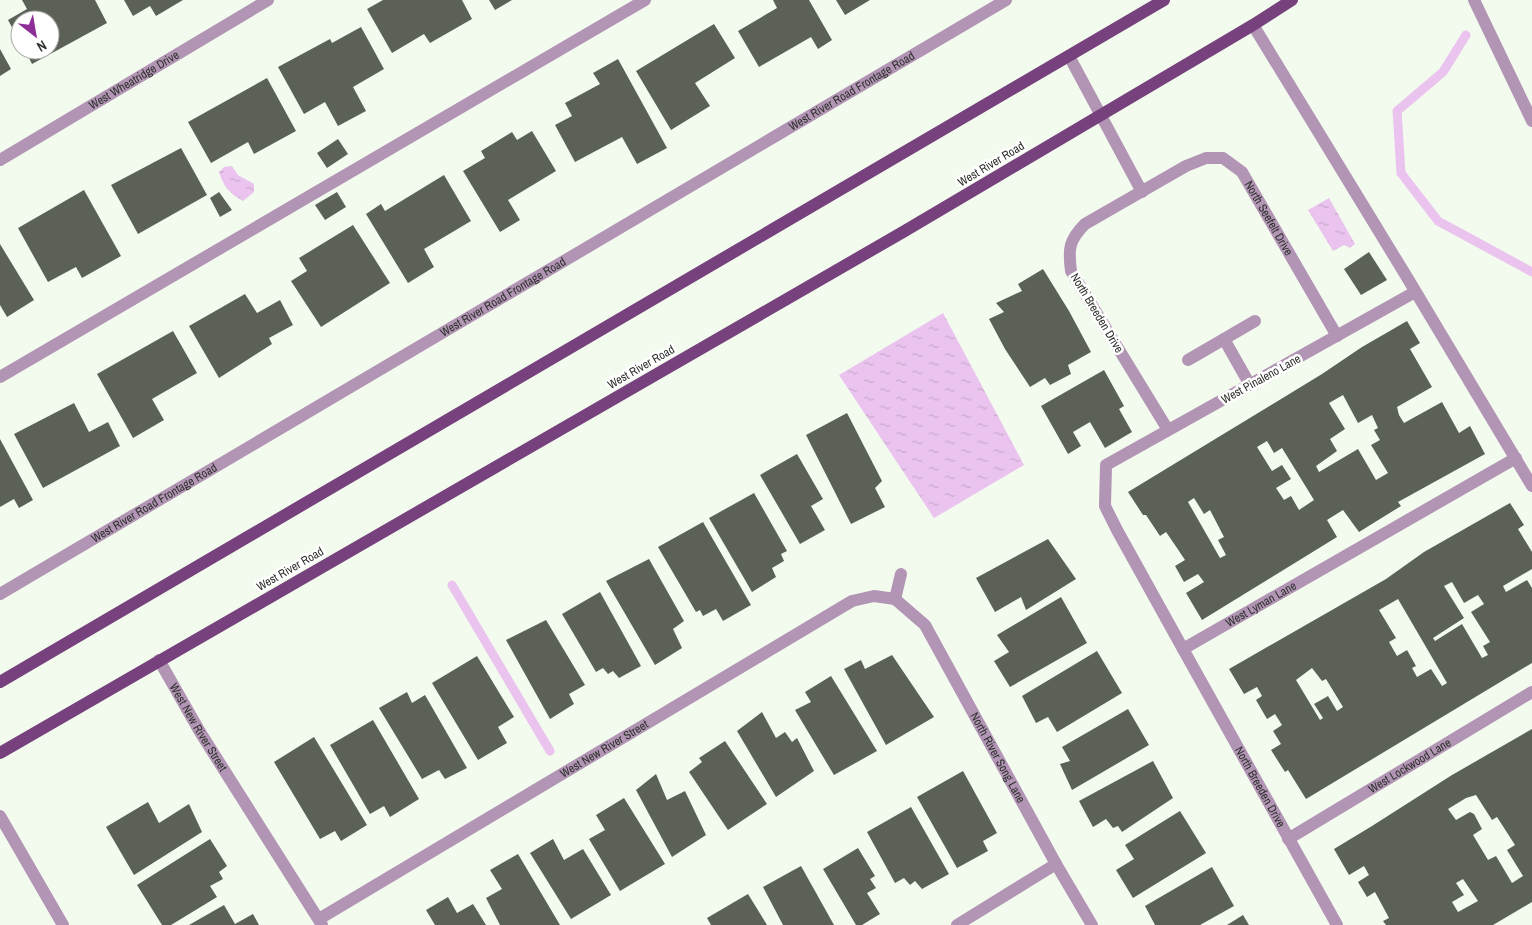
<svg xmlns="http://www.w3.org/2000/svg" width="1532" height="925" viewBox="0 0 1532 925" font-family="'Archivo Narrow',sans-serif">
  <defs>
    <pattern id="water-ripples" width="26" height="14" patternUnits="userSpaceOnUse" patternTransform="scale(1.25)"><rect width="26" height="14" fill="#eac4ee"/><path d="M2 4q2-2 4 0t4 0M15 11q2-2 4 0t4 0" fill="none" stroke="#c9a9cc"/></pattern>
  </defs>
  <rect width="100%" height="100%" fill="#f3fbef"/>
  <!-- water -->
  <g fill="url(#water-ripples)">
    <path d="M232 166 238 175 254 184V192L243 201C229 193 224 187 219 172L224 167Z"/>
    <path d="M1329 198 1355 244 1350 248 1344 245 1333 251 1308 210Z"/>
    <path d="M943 313 1024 465 934 518 839 375Z"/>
  </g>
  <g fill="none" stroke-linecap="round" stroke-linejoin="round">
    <!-- stream -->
    <g stroke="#eac4ee" stroke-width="9">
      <path d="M1466 35 1443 72 1397 111 1401 173 1438 221 1532 272"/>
      <path d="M452 585 550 751"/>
    </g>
  </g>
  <!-- building -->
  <g fill="#5b6157" fill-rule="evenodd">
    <path d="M22 0H95L107 23 32 64 25 50H50V20H20V42L8 20 27 9Z"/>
    <path d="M124 0H183L156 16 150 6 133 16Z"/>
    <path d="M383 0H462L472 19 430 43 424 34 392 53 367 9Z"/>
    <path d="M489 0H512L495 10Z"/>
    <path d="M773 0H809L832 40 818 49 811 37 759 67 738 31 777 8Z"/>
    <path d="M836 0H870L845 15Z"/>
    <path d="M714 24 735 58 695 83 710 106 671 130 636 71Z"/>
    <path d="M361 27 384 69 353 87 366 111 338 126 325 102 304 114 278 67 330 39 332 43Z"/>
    <path d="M0 49 11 69 0 76Z"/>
    <path d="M618 59 667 148 637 164 622 137 575 162 555 125 572 116 565 103 600 84 593 73Z"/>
    <path d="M267 78 296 131 254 154 248 142 211 163 188 122Z"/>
    <path d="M532 131 556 171 508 200 520 220 500 232 463 171 485 158 481 151 512 132 517 140Z"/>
    <path d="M338 139 348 154 327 168 317 153Z"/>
    <path d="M181 148 207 195 138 234 111 185Z"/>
    <path d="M444 175 471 221 424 249 434 267 408 283 366 214 381 204 385 211Z"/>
    <path d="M84 190 121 256 82 278 76 267 48 282 18 228Z"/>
    <path d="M219 192 232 210 220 217 210 198Z"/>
    <path d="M337 192 346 207 325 220 315 205Z"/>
    <path d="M353 225 390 283 321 327 291 281 307 271 299 258Z"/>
    <path d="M0 244 34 300 7 317 0 305Z"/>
    <path d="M1369 252 1387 280 1361 295 1344 269Z"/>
    <path d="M1043 269 1069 311 1091 352 1068 365 1071 374 1050 385 1045 378 1030 387 1005 349 989 319 1004 312 996 303 1022 291 1018 284Z"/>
    <path d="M245 294 257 313 280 300 293 325 269 338 272 344 219 378 189 326Z"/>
    <path d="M1407 321 1420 343 1410 349 1432 387 1397 407 1399 415 1404 423 1442 402 1459 433 1470 426 1485 454 1398 502 1401 506 1359 532 1343 510 1327 520 1337 537 1202 620 1186 593 1204 582 1198 574 1184 582 1175 566 1185 560 1177 548 1166 532 1160 536 1146 515H1143L1128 492 1322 374 1362 347ZM1343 395 1358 423 1372 415 1378 428 1374 430 1380 440 1371 445 1388 473 1376 480 1358 449 1319 472 1316 466 1337 451 1330 439 1345 429 1329 403ZM1267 441 1274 453 1282 448 1314 500 1299 510 1291 496 1284 500 1276 488 1291 479 1282 465 1272 471 1257 447ZM1194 498 1204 514 1210 510 1224 537 1218 540 1226 555 1220 558 1188 502Z"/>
    <path d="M173 331 197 373 152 399 164 420 133 438 97 374Z"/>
    <path d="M1104 370 1124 406 1119 409 1132 432 1105 448 1090 422 1073 432 1081 446 1068 454 1041 406Z"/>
    <path d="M74 403 89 432 108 422 120 446 43 488 14 434Z"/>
    <path d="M847 413 882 481 875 488 885 507 851 524 806 435Z"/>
    <path d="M0 439 33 500 19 508 14 499 0 507Z"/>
    <path d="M797 454 823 499 811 506 825 530 800 544 760 475Z"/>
    <path d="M754 493 787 551 781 554 784 561 772 568 776 577 752 592 709 518Z"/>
    <path d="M1510 503 1524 525 1518 529 1532 552V569L1503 586 1506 592 1527 580 1532 588V663L1306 799 1288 770 1285 772 1271 750 1281 744 1273 731 1282 725 1275 714 1267 719 1256 700 1262 696 1257 687 1244 694 1229 669 1386 579 1424 552ZM1452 582 1464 603 1478 595 1484 604 1471 612 1490 642 1483 646 1488 655 1482 658 1462 624 1435 641 1433 638 1464 618 1444 586ZM1398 599 1447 683 1442 686 1431 669 1417 677 1412 668 1416 666 1407 650 1397 656 1389 642 1396 638 1379 610ZM1312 668 1322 681 1326 679 1343 707 1337 711 1328 696 1314 704 1323 718 1320 720 1296 680Z"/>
    <path d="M703 522 751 605 723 621 716 609 703 616 700 610 696 612 658 547Z"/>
    <path d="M1048 539 1076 579 1026 610 1021 597 995 612 976 578Z"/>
    <path d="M649 559 684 621 673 629 682 648 655 665 606 581Z"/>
    <path d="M600 592 641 666 619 678 613 671 608 674 603 668 596 672 562 614Z"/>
    <path d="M1061 597 1087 643 1010 687 994 661 1009 652 997 635Z"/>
    <path d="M546 620 585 685 569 694 574 704 550 719 506 640Z"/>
    <path d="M1097 651 1122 693 1057 732 1048 717 1036 723 1022 696Z"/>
    <path d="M892 655 934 717 886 745 844 669 861 660 865 669Z"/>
    <path d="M477 656 514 717 498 727 507 743 478 760 432 683Z"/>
    <path d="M831 676 877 751 834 775 795 710 811 702 805 692Z"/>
    <path d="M407 692 412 703 425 695 467 768 445 779 439 770 422 779 379 708Z"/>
    <path d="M1128 709 1149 745 1072 790 1060 764 1070 761 1062 747Z"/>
    <path d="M762 712 776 738 785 732 792 742 797 738 814 771 776 797 737 731Z"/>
    <path d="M373 720 419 799 390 817 384 806 370 814 330 745Z"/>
    <path d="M1532 729V902L1493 925H1386L1383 921 1389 918 1375 892 1367 897 1358 882 1369 875 1364 866 1349 875 1334 849 1372 826 1452 775ZM1476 795 1492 820 1497 817 1515 845 1507 850 1523 876 1512 883 1496 856 1488 860 1473 835 1482 829 1474 814 1470 812 1456 820 1448 809 1466 798ZM1463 879 1478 901 1458 912 1452 902 1464 895 1456 883Z"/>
    <path d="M314 737 367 825 341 841 335 831 320 839 274 762Z"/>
    <path d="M725 741 767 804 728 830 689 772 702 762 699 758Z"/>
    <path d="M1153 761 1173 798 1122 832 1118 826 1113 828 1106 819 1093 827 1079 801Z"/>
    <path d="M963 771 997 833 983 841 988 851 957 868 917 797Z"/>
    <path d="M656 774 667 800 685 791 706 835 672 857 636 790Z"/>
    <path d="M624 798 665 864 620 891 589 839 605 830 596 815Z"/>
    <path d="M148 802 159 823 189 804 202 832 134 875 106 827Z"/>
    <path d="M911 807 949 874 922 889 915 881 910 885 904 878 895 883 867 832Z"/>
    <path d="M1180 811 1206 853 1133 898 1116 870 1134 859 1125 845Z"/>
    <path d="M210 839 227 866 219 872 223 879 210 886 217 897 171 925H162L137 885Z"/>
    <path d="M553 839 564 860 583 849 611 895 571 919 530 853Z"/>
    <path d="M858 848 875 876 870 879 876 888 867 893 880 914 862 925H856L823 869Z"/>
    <path d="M518 854 560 925H500L486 898 502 889 490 870Z"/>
    <path d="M801 866 834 925H783L763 887Z"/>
    <path d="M1212 867 1234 906 1200 925H1155L1145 906Z"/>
    <path d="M748 894 767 925H711L707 918Z"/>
    <path d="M448 897 457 913 473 904 486 925H435L426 910Z"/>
    <path d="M224 905 235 924 253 914 259 925H189Z"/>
    <path d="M1243 915 1249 925H1227Z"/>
  </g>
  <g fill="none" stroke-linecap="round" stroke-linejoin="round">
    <!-- minor -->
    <g stroke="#b294b5" stroke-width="12">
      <path d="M1474 0 1532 121"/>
      <path d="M1253 25 1405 274 1532 486"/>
      <path d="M1069 56 1142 192"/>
      <path id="s1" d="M0 160 268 0"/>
      <path id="s2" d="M1415 292 1106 465 1105 506 1117 530 1183 649 1516 458"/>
      <path d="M1224 339 1250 385"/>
      <path d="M1188 360 1255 321"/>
      <path d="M0 377 645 0"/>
      <path id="s3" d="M1168 430 1071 271C1068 249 1069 240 1085 224L1186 166 1206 158H1223L1242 172 1337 336"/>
      <path id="s4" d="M0 594 1006 0"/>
      <path id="s5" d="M895 599 925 625 1056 864 1092 925"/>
      <path d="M895 599 901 574"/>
      <path id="s6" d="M1183 649 1337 925"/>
      <path id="s7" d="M159 660 200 732 322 925"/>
      <path d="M0 816 63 925"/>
      <path id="s8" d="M1288 839 1532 692"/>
      <path id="s9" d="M319 919 852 601 874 596 895 599"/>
      <path d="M957 925 1056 864"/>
    </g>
    <!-- major -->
    <g stroke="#76417c" stroke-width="12">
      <path d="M0 682 1164 0"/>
      <path d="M0 753 903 232 1253 25 1292 0"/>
    </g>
  </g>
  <g text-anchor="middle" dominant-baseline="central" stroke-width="5" stroke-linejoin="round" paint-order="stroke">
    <!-- street labels -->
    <g font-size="12" fill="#2f322d" stroke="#fff">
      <text stroke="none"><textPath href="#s1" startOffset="156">West Wheatridge Drive</textPath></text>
      <text stroke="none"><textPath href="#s4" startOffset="989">West River Road Frontage Road</textPath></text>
      <text transform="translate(991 164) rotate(-31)">West River Road</text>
      <text stroke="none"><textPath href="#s3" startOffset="470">North Seefelt Drive</textPath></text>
      <text stroke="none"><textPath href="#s4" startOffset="584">West River Road Frontage Road</textPath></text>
      <text transform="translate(1097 313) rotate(59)">North Breeden Drive</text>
      <text transform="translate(641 367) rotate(-30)">West River Road</text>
      <text transform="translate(1261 379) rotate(-29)">West Pinaleno Lane</text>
      <text stroke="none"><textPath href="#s4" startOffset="179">West River Road Frontage Road</textPath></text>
      <text transform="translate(290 569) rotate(-30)">West River Road</text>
      <text stroke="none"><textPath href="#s2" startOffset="648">West Lyman Lane</textPath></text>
      <text stroke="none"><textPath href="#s7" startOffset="78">West New River Street</textPath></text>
      <text stroke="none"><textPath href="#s9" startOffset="332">West New River Street</textPath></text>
      <text stroke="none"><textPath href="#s5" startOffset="191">North River Song Lane</textPath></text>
      <text stroke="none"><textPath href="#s8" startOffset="142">West Lockwood Lane</textPath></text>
      <text stroke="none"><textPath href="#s6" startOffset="158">North Breeden Drive</textPath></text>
    </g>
  </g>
  <!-- north arrow -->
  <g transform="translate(35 35) rotate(149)"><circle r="24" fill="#ffffff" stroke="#acadab"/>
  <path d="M0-4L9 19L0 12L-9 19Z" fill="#8e2f98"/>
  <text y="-8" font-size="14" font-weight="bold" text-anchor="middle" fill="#2f322d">N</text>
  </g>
</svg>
